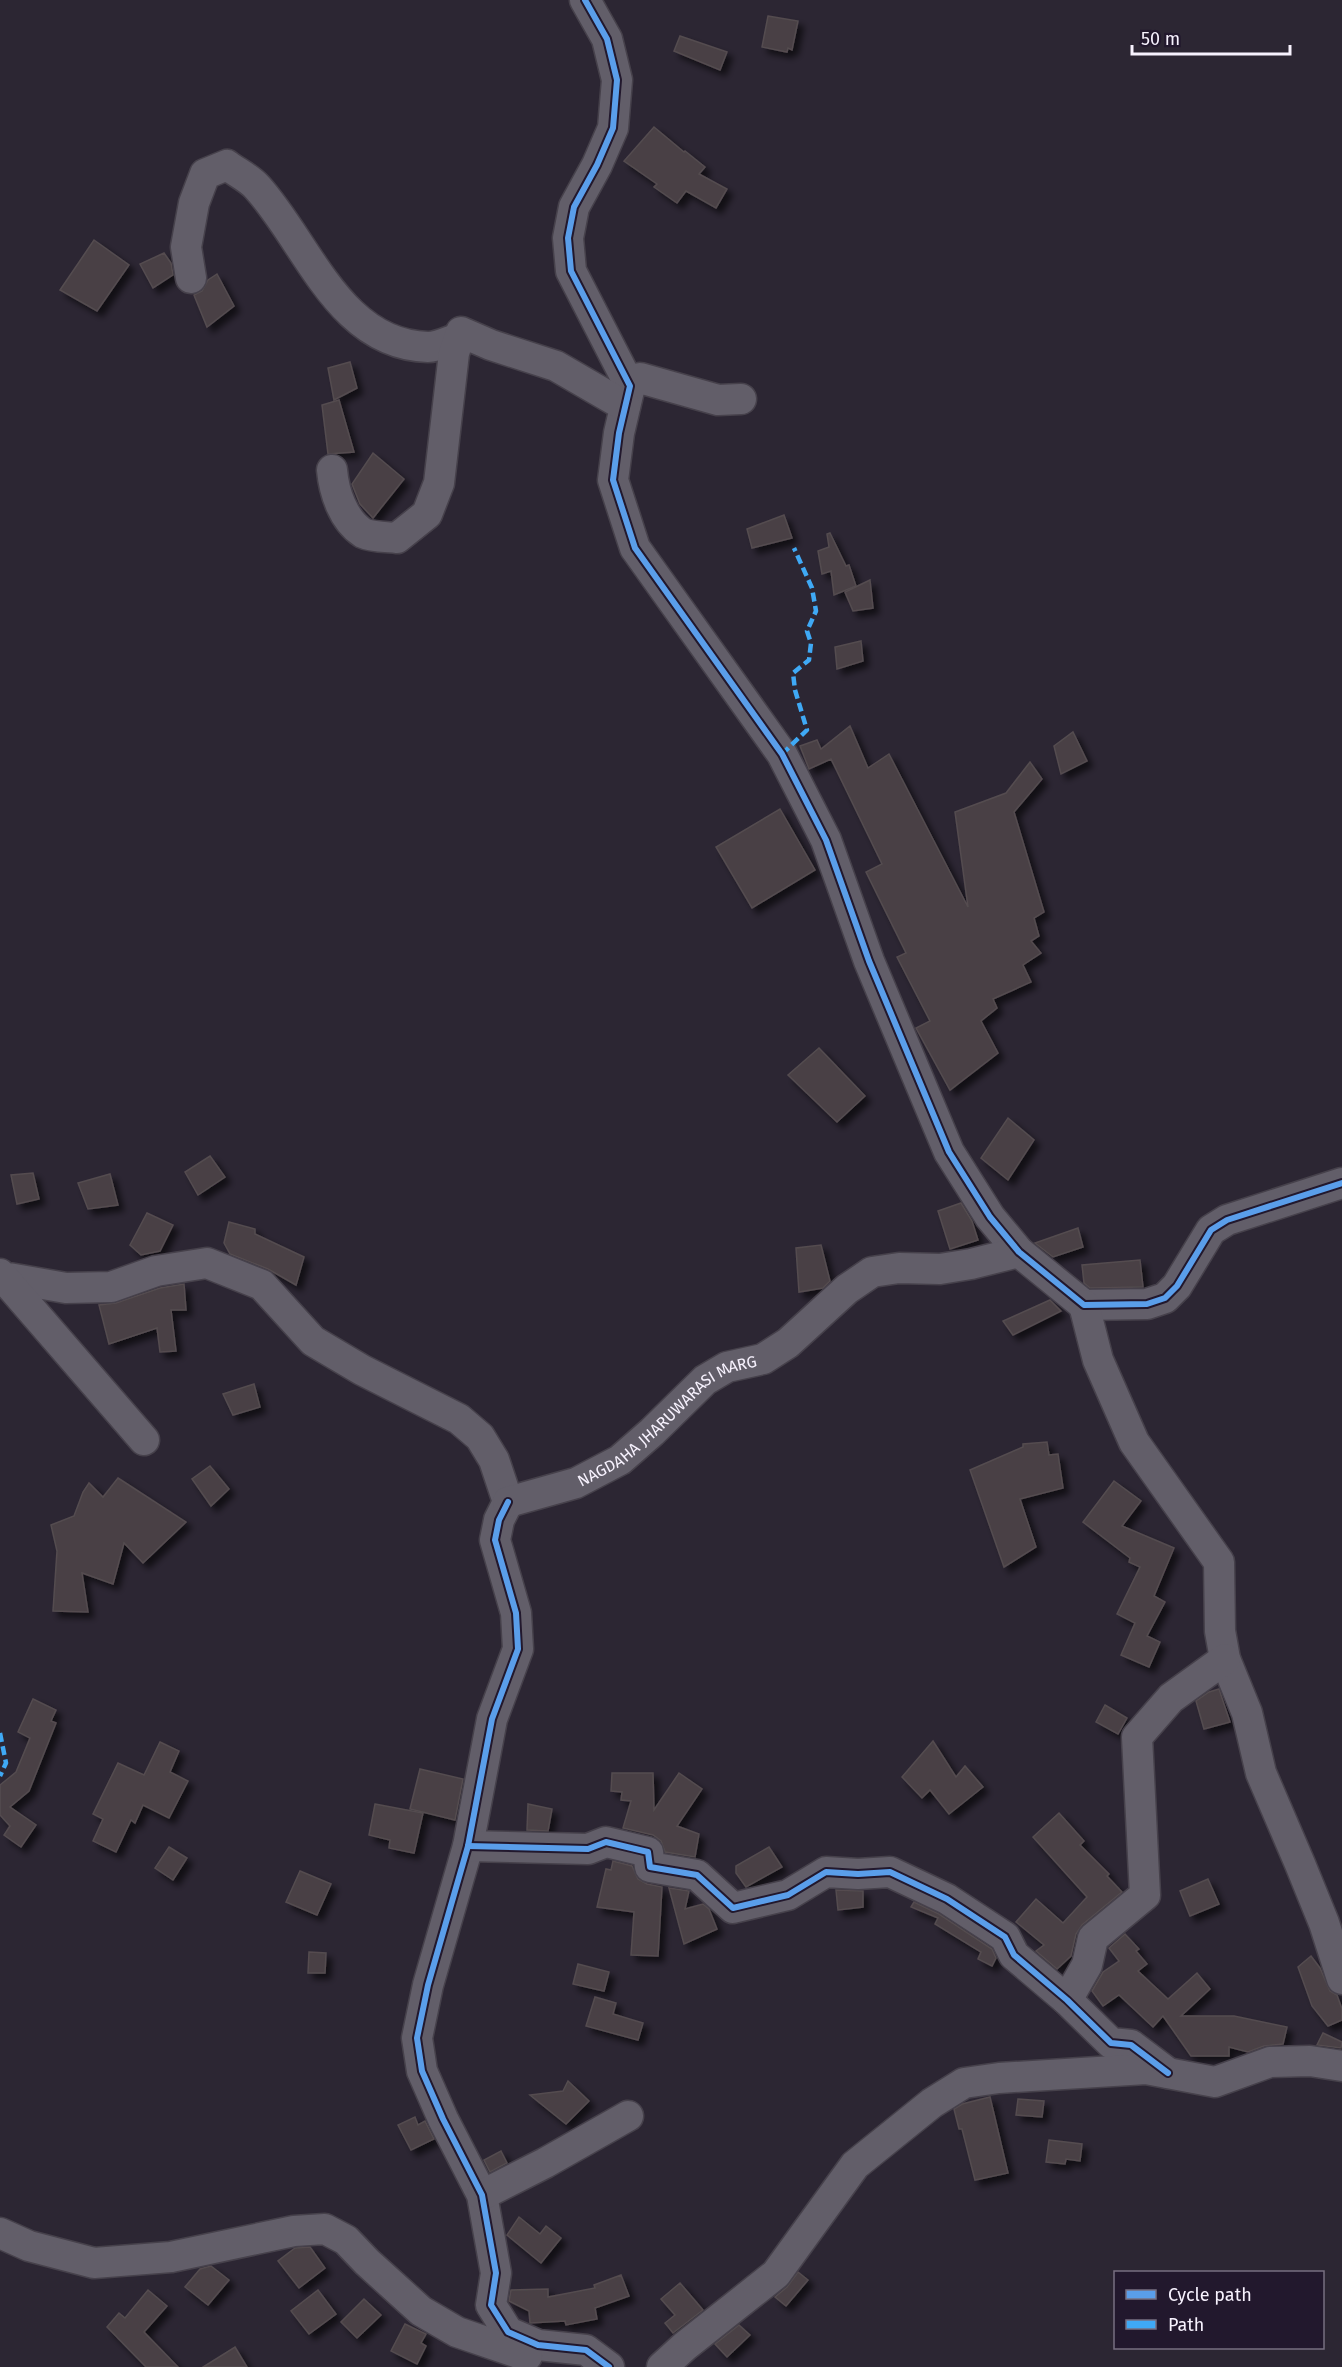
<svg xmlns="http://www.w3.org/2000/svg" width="1342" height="2367" viewBox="0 0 1342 2367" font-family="'Fira Sans',sans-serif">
  <defs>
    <filter id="shadow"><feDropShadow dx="5.5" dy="5.5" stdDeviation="3" flood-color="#0009"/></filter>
  </defs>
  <rect width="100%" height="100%" fill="#2c2633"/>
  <!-- building -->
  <g fill="#494144" stroke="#544c50" stroke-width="1.5" filter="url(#shadow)">
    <path d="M768 16 798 21 792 50 788 48 787 52 762 47Z"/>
    <path d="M680 36 727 52 720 70 674 51Z"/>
    <path d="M654 127 684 152 685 151 705 167 699 174 727 189 716 208 686 191 677 203 654 187 657 184 624 161Z"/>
    <path d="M94 240 129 265 97 311 60 290Z"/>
    <path d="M164 253 171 263 173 275 153 288 140 264Z"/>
    <path d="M217 274 234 306 207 327 194 295 202 291 208 280Z"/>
    <path d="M350 362 357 388 334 400 328 368Z"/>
    <path d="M339 400 354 452 328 454 322 405Z"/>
    <path d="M373 453 404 479 373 518 360 504 352 484Z"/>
    <path d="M784 515 792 538 752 548 747 529Z"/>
    <path d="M830 533 846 566 849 565 856 586 834 595 831 571 822 574 818 551 829 547 827 534Z"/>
    <path d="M870 580 873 608 853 611 845 592Z"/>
    <path d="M861 641 863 661 837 669 835 647Z"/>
    <path d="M850 726 868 768 889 754 968 907 955 812 1006 793 1030 762 1042 779 1014 812 1044 912 1034 918 1039 936 1031 941 1041 953 1023 965 1031 982 993 999 997 1008 981 1021 998 1053 950 1090 916 1028 930 1021 897 957 906 953 866 872 882 864 831 759 809 769 800 746 817 740 821 749Z"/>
    <path d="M1073 732 1087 761 1061 774 1054 746Z"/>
    <path d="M780 809 815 870 752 908 716 847Z"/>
    <path d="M819 1048 865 1096 837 1122 788 1075Z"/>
    <path d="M1008 1118 1034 1140 1008 1180 981 1158Z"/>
    <path d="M210 1156 225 1177 198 1195 185 1172Z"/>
    <path d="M33 1173 39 1199 17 1204 11 1175Z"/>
    <path d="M110 1174 118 1205 88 1209 78 1183Z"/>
    <path d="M961 1203 972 1221 978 1240 950 1249 938 1211Z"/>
    <path d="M147 1213 173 1225 160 1251 141 1255 130 1245Z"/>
    <path d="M229 1222 255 1229V1234L304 1257 296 1285 268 1269 230 1254 224 1243Z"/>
    <path d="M1078 1228 1083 1247 1053 1257 1035 1243Z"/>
    <path d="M821 1245 830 1281 823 1288 799 1292 796 1248Z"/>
    <path d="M1140 1260 1143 1287 1090 1288 1084 1283 1082 1265Z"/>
    <path d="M184 1284 186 1310H171L176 1351 160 1352 157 1328 109 1344 99 1305 116 1303 160 1288Z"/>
    <path d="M1050 1300 1061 1311 1013 1335 1003 1321Z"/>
    <path d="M254 1384 260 1407 233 1415 223 1394Z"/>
    <path d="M1047 1442 1049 1455 1058 1454 1063 1488 1020 1499 1036 1547 1004 1567 970 1470 1023 1447V1444Z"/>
    <path d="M210 1466 229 1489 211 1506 192 1479Z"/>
    <path d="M118 1478 186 1522 143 1563 124 1543 113 1584 82 1573 88 1612 53 1611 57 1551 51 1525 74 1516 83 1492 89 1483 103 1497Z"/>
    <path d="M1114 1481 1141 1501 1122 1526 1174 1548 1154 1596 1165 1602 1147 1636 1160 1642 1149 1667 1121 1655 1135 1623 1117 1614 1140 1567 1129 1562 1130 1558 1083 1522Z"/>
    <path d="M1219 1689 1230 1722 1204 1729 1196 1701 1209 1692Z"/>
    <path d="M33 1699 56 1710 51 1721 56 1723 29 1791 10 1807 36 1825 21 1847 4 1835 10 1826 0 1815V1785L16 1772 30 1738 18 1732Z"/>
    <path d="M1105 1705 1127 1718 1118 1734 1096 1722Z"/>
    <path d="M933 1741 956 1777 965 1766 983 1787 949 1814 930 1790 922 1798 902 1777Z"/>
    <path d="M160 1742 179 1751 170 1772 188 1781 169 1818 143 1805 135 1823 131 1820 116 1852 93 1841 103 1819 93 1814 118 1763 144 1775Z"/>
    <path d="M420 1769 463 1779 455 1820 410 1809Z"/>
    <path d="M612 1773H653L654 1810 679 1773 702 1789 677 1826 699 1834 695 1857 665 1852 661 1841 653 1835 623 1828 631 1801 621 1800 622 1792 611 1791Z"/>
    <path d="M375 1804 423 1813 414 1853 389 1848 390 1840 369 1835Z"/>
    <path d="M528 1804 552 1809 548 1831 527 1830Z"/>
    <path d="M1059 1813 1084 1841 1080 1845 1109 1874 1107 1876 1122 1892 1082 1925 1076 1934 1071 1956 1057 1969 1036 1951 1044 1945 1016 1922 1036 1899 1063 1923 1087 1897 1033 1837Z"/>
    <path d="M169 1847 187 1858 173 1880 155 1868Z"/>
    <path d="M769 1847 782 1867 746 1887 736 1873V1866Z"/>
    <path d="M613 1861 632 1866 638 1879 647 1884 662 1887 658 1956 631 1955 634 1912 597 1907 606 1869 611 1870Z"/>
    <path d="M300 1871 331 1884 317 1915 286 1902Z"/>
    <path d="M1208 1879 1219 1904 1190 1916 1180 1891Z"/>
    <path d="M669 1888 689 1891 685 1909 703 1904 709 1909 717 1929 684 1944Z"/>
    <path d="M836 1890 863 1891V1907L838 1910Z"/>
    <path d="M914 1902 939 1914 992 1949 996 1958 992 1966 978 1959 981 1952 935 1924 938 1918 911 1907Z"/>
    <path d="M1125 1934 1139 1949 1136 1951 1147 1964 1138 1971 1168 1999 1197 1973 1210 1989 1181 2016H1234L1287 2027 1283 2044 1264 2046 1248 2052 1229 2047V2056H1191L1163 2016 1153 2027 1119 1995 1103 2006 1092 1991 1103 1972 1119 1961 1109 1948Z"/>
    <path d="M309 1952 326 1953 325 1973H308Z"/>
    <path d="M1311 1956 1320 1968 1330 1991 1337 1995 1342 2009V2020L1328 2026 1312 2006 1298 1967Z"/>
    <path d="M578 1964 609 1972 604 1991 573 1984Z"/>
    <path d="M595 1997 616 2003 613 2014 643 2023 638 2040 586 2026Z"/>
    <path d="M1323 2033 1342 2042 1341 2048 1317 2045Z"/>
    <path d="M568 2081 589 2101 566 2124 530 2095 563 2091Z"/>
    <path d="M990 2097 1008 2173 975 2180 962 2129H959L954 2109 962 2104Z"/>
    <path d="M1018 2099 1044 2101 1042 2117 1016 2115Z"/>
    <path d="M415 2117 418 2125 425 2121 434 2139 411 2150 398 2125Z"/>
    <path d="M1049 2140 1082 2144 1080 2161 1066 2159 1065 2164 1046 2162Z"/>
    <path d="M501 2151 507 2163 490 2172 484 2160Z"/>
    <path d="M519 2217 540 2234 546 2226 561 2238 541 2263 507 2235Z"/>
    <path d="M310 2247 325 2268 299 2288 278 2261 295 2248Z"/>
    <path d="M211 2266 229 2280 208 2305 185 2287 200 2269Z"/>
    <path d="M798 2272 808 2280 786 2306 775 2297 787 2287Z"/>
    <path d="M621 2275 629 2296 595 2308 597 2319 566 2325 565 2321 530 2323 529 2311 509 2301 511 2290 548 2289V2297L595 2288 594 2285Z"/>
    <path d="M680 2283 703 2310 673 2333 665 2323 675 2315 661 2299Z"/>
    <path d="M148 2290 167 2306 144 2332 178 2367H146L107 2327 119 2313 125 2318Z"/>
    <path d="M318 2290 336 2314 309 2334 291 2311Z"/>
    <path d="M364 2299 381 2315 357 2338 341 2322Z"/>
    <path d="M405 2324 426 2334 421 2343 426 2346 417 2364 391 2351Z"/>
    <path d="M739 2325 750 2335 727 2357 715 2344Z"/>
    <path d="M235 2347 247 2367H203Z"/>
  </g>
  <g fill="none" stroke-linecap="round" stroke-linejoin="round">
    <defs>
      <g id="minor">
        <path d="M585 0 607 39 617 80 613 128 597 165 574 207 568 238 571 271 630 386 619 433 613 480 635 548 782 754 826 840 869 961 949 1152 990 1217 1019 1252 1084 1305 1147 1304 1165 1298 1177 1286 1211 1230 1227 1220 1342 1183"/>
        <path d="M191 278 186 247 194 203 205 174 227 165C236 172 249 178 257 187 308 243 339 345 428 347 438 347 449 341 459 338"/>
        <path d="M630 386 640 378 718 400 741 399"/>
        <path d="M332 470C334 492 343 520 363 533 371 537 387 537 397 538L427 514 439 483 454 353 461 332 491 345 556 366 625 406"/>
        <path d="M0 1274 3 1277 66 1288 111 1287 156 1271 207 1263 262 1285 313 1341 362 1370 459 1419 480 1437 494 1460 508 1502"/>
        <path d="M3 1277 144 1440"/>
        <path d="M1084 1305 1098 1360 1134 1442 1219 1562 1220 1631 1225 1659 1247 1713 1261 1773 1300 1864 1324 1923 1342 1979"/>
        <path d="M508 1502 499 1520 495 1540 516 1613 518 1649 492 1719 468 1846 428 1985 417 2038 422 2071 443 2119 482 2195 496 2273 491 2305 508 2332 538 2345 586 2350 609 2367"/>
        <path id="s1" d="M508 1502 576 1483 620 1460 652 1432 705 1380 727 1367 763 1359 788 1343 847 1289 872 1272 899 1268 940 1269 971 1264 1019 1252"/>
        <path d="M468 1846 588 1849 606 1842 648 1852 650 1867 697 1875 733 1908 788 1895 826 1872 858 1874 890 1872 947 1899 1005 1937 1014 1955 1067 2000 1111 2043 1131 2045 1168 2073"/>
        <path d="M1067 2000 1087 1965 1093 1938 1145 1895 1137 1737 1171 1698 1225 1659"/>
        <path d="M482 2195 545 2163 628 2116"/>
        <path d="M0 2233 29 2246 94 2263 171 2257 294 2231 325 2229 346 2240 367 2262 421 2311 457 2332 527 2356"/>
        <path d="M662 2367 685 2346 776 2274 855 2165 932 2103 964 2083 999 2078 1146 2069 1215 2082 1270 2062 1310 2061 1342 2066"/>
      </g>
    </defs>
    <!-- minor casing -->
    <use href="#minor" stroke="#46414b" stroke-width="33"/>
    <!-- minor -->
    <use href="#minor" stroke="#625e69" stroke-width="30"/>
    <!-- quiet -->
    <g stroke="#3fa9f5" stroke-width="4.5" stroke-dasharray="9 4.5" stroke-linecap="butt">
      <path d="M782 754 807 730 795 690 793 673 809 660 811 643 807 631 816 611 812 588 794 548"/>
      <path d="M0 1733 6 1763 0 1776"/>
    </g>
    <defs>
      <g id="cycleway">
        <path d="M585 0 607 39 617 80 613 128 597 165 574 207 568 238 571 271 630 386 619 433 613 480 635 548 782 754 826 840 869 961 949 1152 990 1217 1019 1252 1084 1305 1147 1304 1165 1298 1177 1286 1211 1230 1227 1220 1342 1183"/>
        <path d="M508 1502 499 1520 495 1540 516 1613 518 1649 492 1719 468 1846 428 1985 417 2038 422 2071 443 2119 482 2195 496 2273 491 2305 508 2332 538 2345 586 2350 609 2367"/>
        <path d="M468 1846 588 1849 606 1842 648 1852 650 1867 697 1875 733 1908 788 1895 826 1872 858 1874 890 1872 947 1899 1005 1937 1014 1955 1067 2000 1111 2043 1131 2045 1168 2073"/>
      </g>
    </defs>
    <!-- cycleway casing -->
    <use href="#cycleway" stroke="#22182d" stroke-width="10"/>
    <!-- cycleway -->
    <use href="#cycleway" stroke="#5a9eea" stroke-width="6"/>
  </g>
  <g text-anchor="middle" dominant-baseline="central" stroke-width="6" stroke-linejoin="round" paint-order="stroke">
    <!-- street labels -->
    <g font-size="16" fill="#f7f2fe" stroke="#22182d">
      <text stroke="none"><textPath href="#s1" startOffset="183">NAGDAHA JHARUWARASI MARG</textPath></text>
    </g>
  </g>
  <!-- legend -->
  <rect x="1114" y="2271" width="210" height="78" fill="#22182d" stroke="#776f81" stroke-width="1.5"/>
  <rect x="1126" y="2290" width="30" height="9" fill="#5a9eea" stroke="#776f81" stroke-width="1.5"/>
  <text x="1168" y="2301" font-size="18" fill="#f7f2fe">Cycle path</text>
  <rect x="1126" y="2320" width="30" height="9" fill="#3fa9f5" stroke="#776f81" stroke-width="1.5"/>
  <text x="1168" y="2331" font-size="18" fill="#f7f2fe">Path</text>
  <!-- scale -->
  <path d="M1132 45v9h158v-9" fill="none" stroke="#f7f2fe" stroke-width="3"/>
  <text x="1141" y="45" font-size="18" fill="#f7f2fe" stroke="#22182d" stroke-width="4.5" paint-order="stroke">50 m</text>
</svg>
